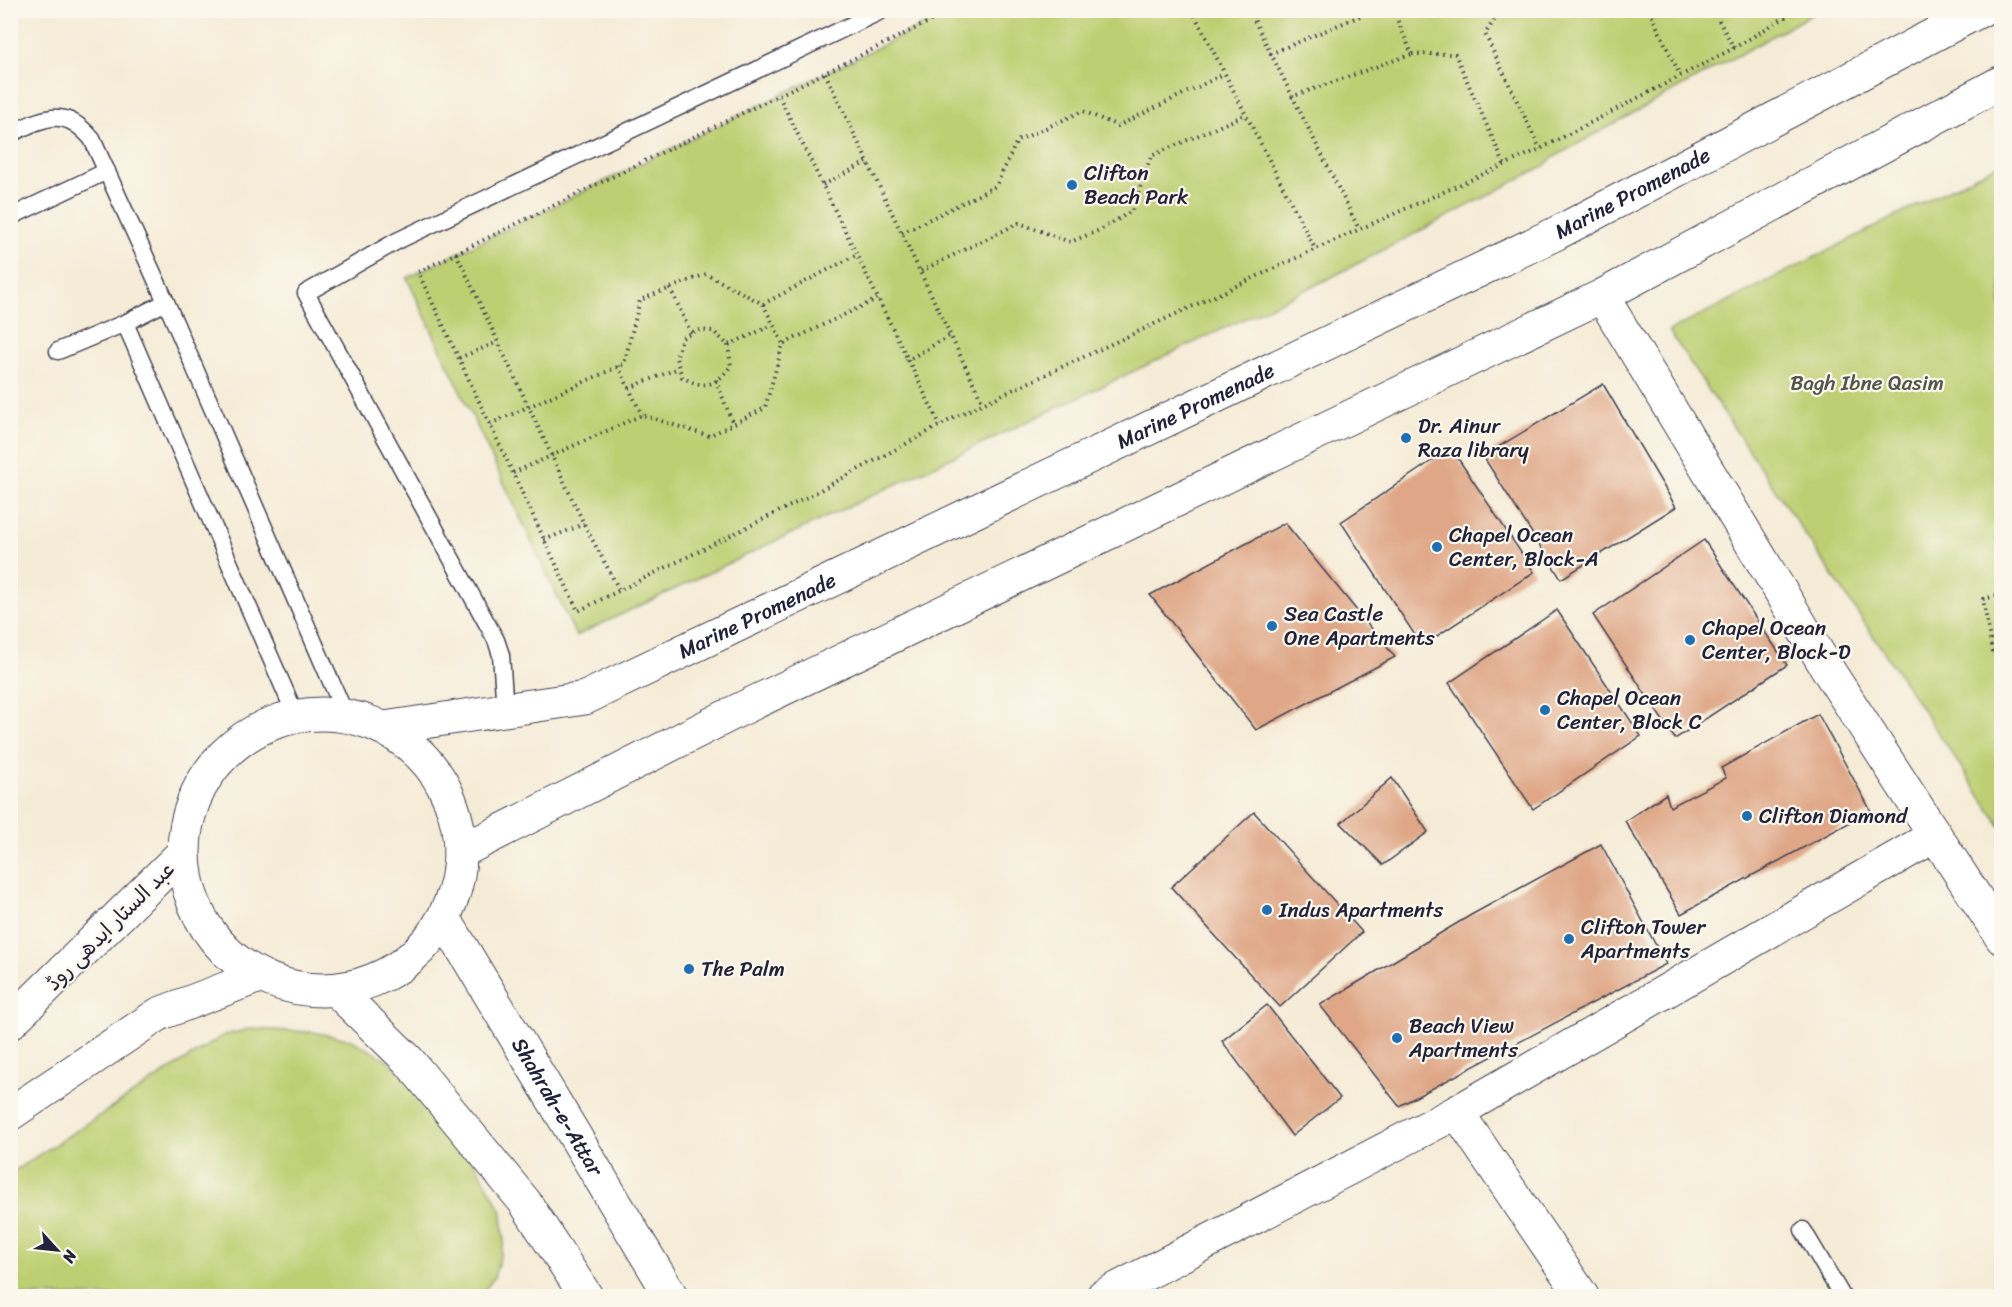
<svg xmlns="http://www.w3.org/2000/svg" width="2012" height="1307" viewBox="0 0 2012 1307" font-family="Sriracha,'Playpen Sans Arabic',sans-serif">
  <rect width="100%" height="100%" fill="#fbf7ec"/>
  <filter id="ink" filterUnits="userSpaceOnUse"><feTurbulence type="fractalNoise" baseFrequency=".0167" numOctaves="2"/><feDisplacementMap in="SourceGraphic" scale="12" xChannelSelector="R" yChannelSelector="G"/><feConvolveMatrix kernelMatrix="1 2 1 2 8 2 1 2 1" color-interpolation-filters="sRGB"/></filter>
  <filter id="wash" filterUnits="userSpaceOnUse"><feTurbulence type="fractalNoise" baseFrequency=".008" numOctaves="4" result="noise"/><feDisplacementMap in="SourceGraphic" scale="24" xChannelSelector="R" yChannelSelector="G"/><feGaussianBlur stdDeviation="1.35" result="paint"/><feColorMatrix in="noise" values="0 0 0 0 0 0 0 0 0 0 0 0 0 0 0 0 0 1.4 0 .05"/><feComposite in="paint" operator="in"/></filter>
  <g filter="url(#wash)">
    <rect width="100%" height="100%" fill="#f5ecd7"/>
    <!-- green -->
    <g fill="#bdcf72" stroke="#707856" stroke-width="1.5">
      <path d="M954 10H1818V11L1554 157 1544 166 1328 279 576 636 407 278Z"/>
      <path d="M2001 163V827L1669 331Z"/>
      <path d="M249 1029 313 1032 352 1040 384 1058 419 1086 477 1166 502 1212 504 1243 494 1278 480 1296H11V1173L222 1036Z"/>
    </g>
    <g id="blocks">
      <!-- building -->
      <g fill="#dfa787">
        <path d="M1603 384 1676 507 1561 579 1483 456Z"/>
        <path d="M1451 448 1534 572 1422 646 1341 522Z"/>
        <path d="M1285 523 1395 657 1256 730 1150 595Z"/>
        <path d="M1704 540 1787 665 1675 739 1593 615Z"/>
        <path d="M1557 610 1641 736 1533 809 1449 683Z"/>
        <path d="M1818 714 1871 811 1681 914 1625 821 1666 794 1670 807 1726 778 1721 768Z"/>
        <path d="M1392 778 1428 832 1383 865 1341 823Z"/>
        <path d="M1254 812 1362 932 1280 1007 1171 887Z"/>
        <path d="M1601 844 1666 964 1399 1106 1320 1005 1471 915Z"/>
        <path d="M1267 1005 1340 1098 1292 1136 1222 1041Z"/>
      </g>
    </g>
  </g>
  <g filter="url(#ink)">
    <use href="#blocks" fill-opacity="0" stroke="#424052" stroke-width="1.5"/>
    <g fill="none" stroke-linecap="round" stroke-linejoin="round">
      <defs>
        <g id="service">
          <path d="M10 134C44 118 64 105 92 139L166 302"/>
          <path d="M10 217 107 171"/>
          <path d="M125 323 296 716"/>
          <path d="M58 351 125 323 166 302 346 716"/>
          <path d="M505 710 501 655 496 640 306 293 397 241 883 10"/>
          <path d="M1803 1230 1842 1296"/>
        </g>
        <g id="minor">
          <path d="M1602 296 1830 673 2002 938"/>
          <path d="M1457 1112 1582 1296"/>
          <path d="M1103 1296 1457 1112 1934 836"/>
        </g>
        <g id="secondary">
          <path id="s1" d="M444 918 671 1296"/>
          <path d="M336 990 408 1060 524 1201 586 1296"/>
        </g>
        <g id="primary">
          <circle cx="322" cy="852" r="138"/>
          <path id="s2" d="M384 728 585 698 1557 233 1981 10"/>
          <path d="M460 852 739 710 1602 296 2002 82"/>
          <path d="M10 1023 183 853"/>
          <path d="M10 1114 159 1014 259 976"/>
        </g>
      </defs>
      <!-- service casing -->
      <use href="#service" stroke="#424052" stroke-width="19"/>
      <!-- minor casing -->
      <use href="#minor" stroke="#424052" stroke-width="35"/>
      <!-- secondary casing -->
      <use href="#secondary" stroke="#424052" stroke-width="35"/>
      <!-- primary casing -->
      <use href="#primary" stroke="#424052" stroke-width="35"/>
      <!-- path -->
      <g stroke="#424052" stroke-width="4" stroke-dasharray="1.5 4.5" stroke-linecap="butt">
        <path d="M953 10 418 272 578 611 800 501 963 413 1333 241 1540 149 1734 48 1797 10"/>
        <path d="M1192 10 1315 249"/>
        <path d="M1249 10 1359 229"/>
        <path d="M1393 10 1412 54H1455L1505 166"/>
        <path d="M1501 10 1485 34 1540 149"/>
        <path d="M1649 10 1680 75"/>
        <path d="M1713 10 1734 48"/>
        <path d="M1270 54 1374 10"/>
        <path d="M825 73 982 401"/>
        <path d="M779 96 940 425"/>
        <path d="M1291 97 1412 54"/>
        <path d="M823 185 867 162"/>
        <path d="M902 233 996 186 1017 141 1083 111 1118 126 1224 74"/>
        <path d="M456 253 584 524 620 591"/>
        <path d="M921 271 1019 223 1070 242 1100 230 1132 211 1151 156 1245 115"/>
        <path d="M670 288 691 333"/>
        <path d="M763 304 783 344"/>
        <path d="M728 345 731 366C716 386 704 390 682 377L676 358 682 338 697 330 713 331 728 345 773 325"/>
        <path d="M459 358 498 342"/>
        <path d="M906 361 951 335"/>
        <path d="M618 366 642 415"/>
        <path d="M716 380 733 424"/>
        <path d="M629 388 679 368"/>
        <path d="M490 424 624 364 640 300 706 274 763 304 856 255"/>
        <path d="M513 473 642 415 709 436 765 408 783 344 877 299"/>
        <path d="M544 540 584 524"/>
        <path d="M2002 595 1983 599 1993 656 2002 654"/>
      </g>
      <!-- service -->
      <use href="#service" stroke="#fff" stroke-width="16"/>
      <!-- minor -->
      <use href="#minor" stroke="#fff" stroke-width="33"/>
      <!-- secondary -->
      <use href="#secondary" stroke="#fff" stroke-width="33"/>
      <!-- primary -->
      <use href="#primary" stroke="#fff" stroke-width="33"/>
    </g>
  </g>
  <!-- markers -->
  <g fill="#1f6fb2" stroke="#fbf7ec" stroke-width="2">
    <circle cx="1072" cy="185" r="6"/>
    <circle cx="1406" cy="438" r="6"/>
    <circle cx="1437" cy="547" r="6"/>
    <circle cx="1272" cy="626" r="6"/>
    <circle cx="1690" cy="640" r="6"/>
    <circle cx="1545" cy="710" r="6"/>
    <circle cx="1747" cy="816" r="6"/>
    <circle cx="1267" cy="910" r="6"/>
    <circle cx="1569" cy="939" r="6"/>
    <circle cx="689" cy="969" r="6"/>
    <circle cx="1397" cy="1038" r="6"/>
  </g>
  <g text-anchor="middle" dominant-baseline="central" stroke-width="4.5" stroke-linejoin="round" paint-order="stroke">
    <!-- poi labels -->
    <g font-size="21" fill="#22223b" stroke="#fbf7ec" text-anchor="start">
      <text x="1084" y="173">Clifton<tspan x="1084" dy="24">Beach Park</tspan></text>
      <text x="1418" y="426">Dr. Ainur<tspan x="1418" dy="24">Raza library</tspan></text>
      <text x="1449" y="535">Chapel Ocean<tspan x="1449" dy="24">Center, Block-A</tspan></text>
      <text x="1284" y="614">Sea Castle<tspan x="1284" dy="24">One Apartments</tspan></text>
      <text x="1702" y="628">Chapel Ocean<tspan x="1702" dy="24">Center, Block-D</tspan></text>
      <text x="1557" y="698">Chapel Ocean<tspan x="1557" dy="24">Center, Block C</tspan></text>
      <text x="1759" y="816">Clifton Diamond</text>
      <text x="1279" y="910">Indus Apartments</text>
      <text x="1581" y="927">Clifton Tower<tspan x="1581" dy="24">Apartments</tspan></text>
      <text x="701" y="969">The Palm</text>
      <text x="1409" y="1026">Beach View<tspan x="1409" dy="24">Apartments</tspan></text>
    </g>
    <!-- street labels -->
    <g font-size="21" fill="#22223b" stroke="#fbf7ec">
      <text stroke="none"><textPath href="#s2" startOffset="1366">Marine Promenade</textPath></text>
      <text stroke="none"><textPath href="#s2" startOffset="880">Marine Promenade</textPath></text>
      <text stroke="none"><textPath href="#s2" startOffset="394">Marine Promenade</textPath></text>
      <text transform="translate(110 926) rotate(-45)">عبد الستار ایدھی روڈ</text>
      <text stroke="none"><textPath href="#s1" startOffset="220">Shahrah-e-Attar</textPath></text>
    </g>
    <!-- park labels -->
    <g font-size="21" fill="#50564c" stroke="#fbf7ec">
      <text x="1867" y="383">Bagh Ibne Qasim</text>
    </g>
  </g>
  <!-- margin -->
  <rect width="2012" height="1307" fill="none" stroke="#fbf7ec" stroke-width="36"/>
  <!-- north arrow -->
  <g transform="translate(57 1250) rotate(117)" stroke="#fbf7ec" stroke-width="4.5" paint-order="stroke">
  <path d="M0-4.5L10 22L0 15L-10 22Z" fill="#22223b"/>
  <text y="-9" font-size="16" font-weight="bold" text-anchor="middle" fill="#22223b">N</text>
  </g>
</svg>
